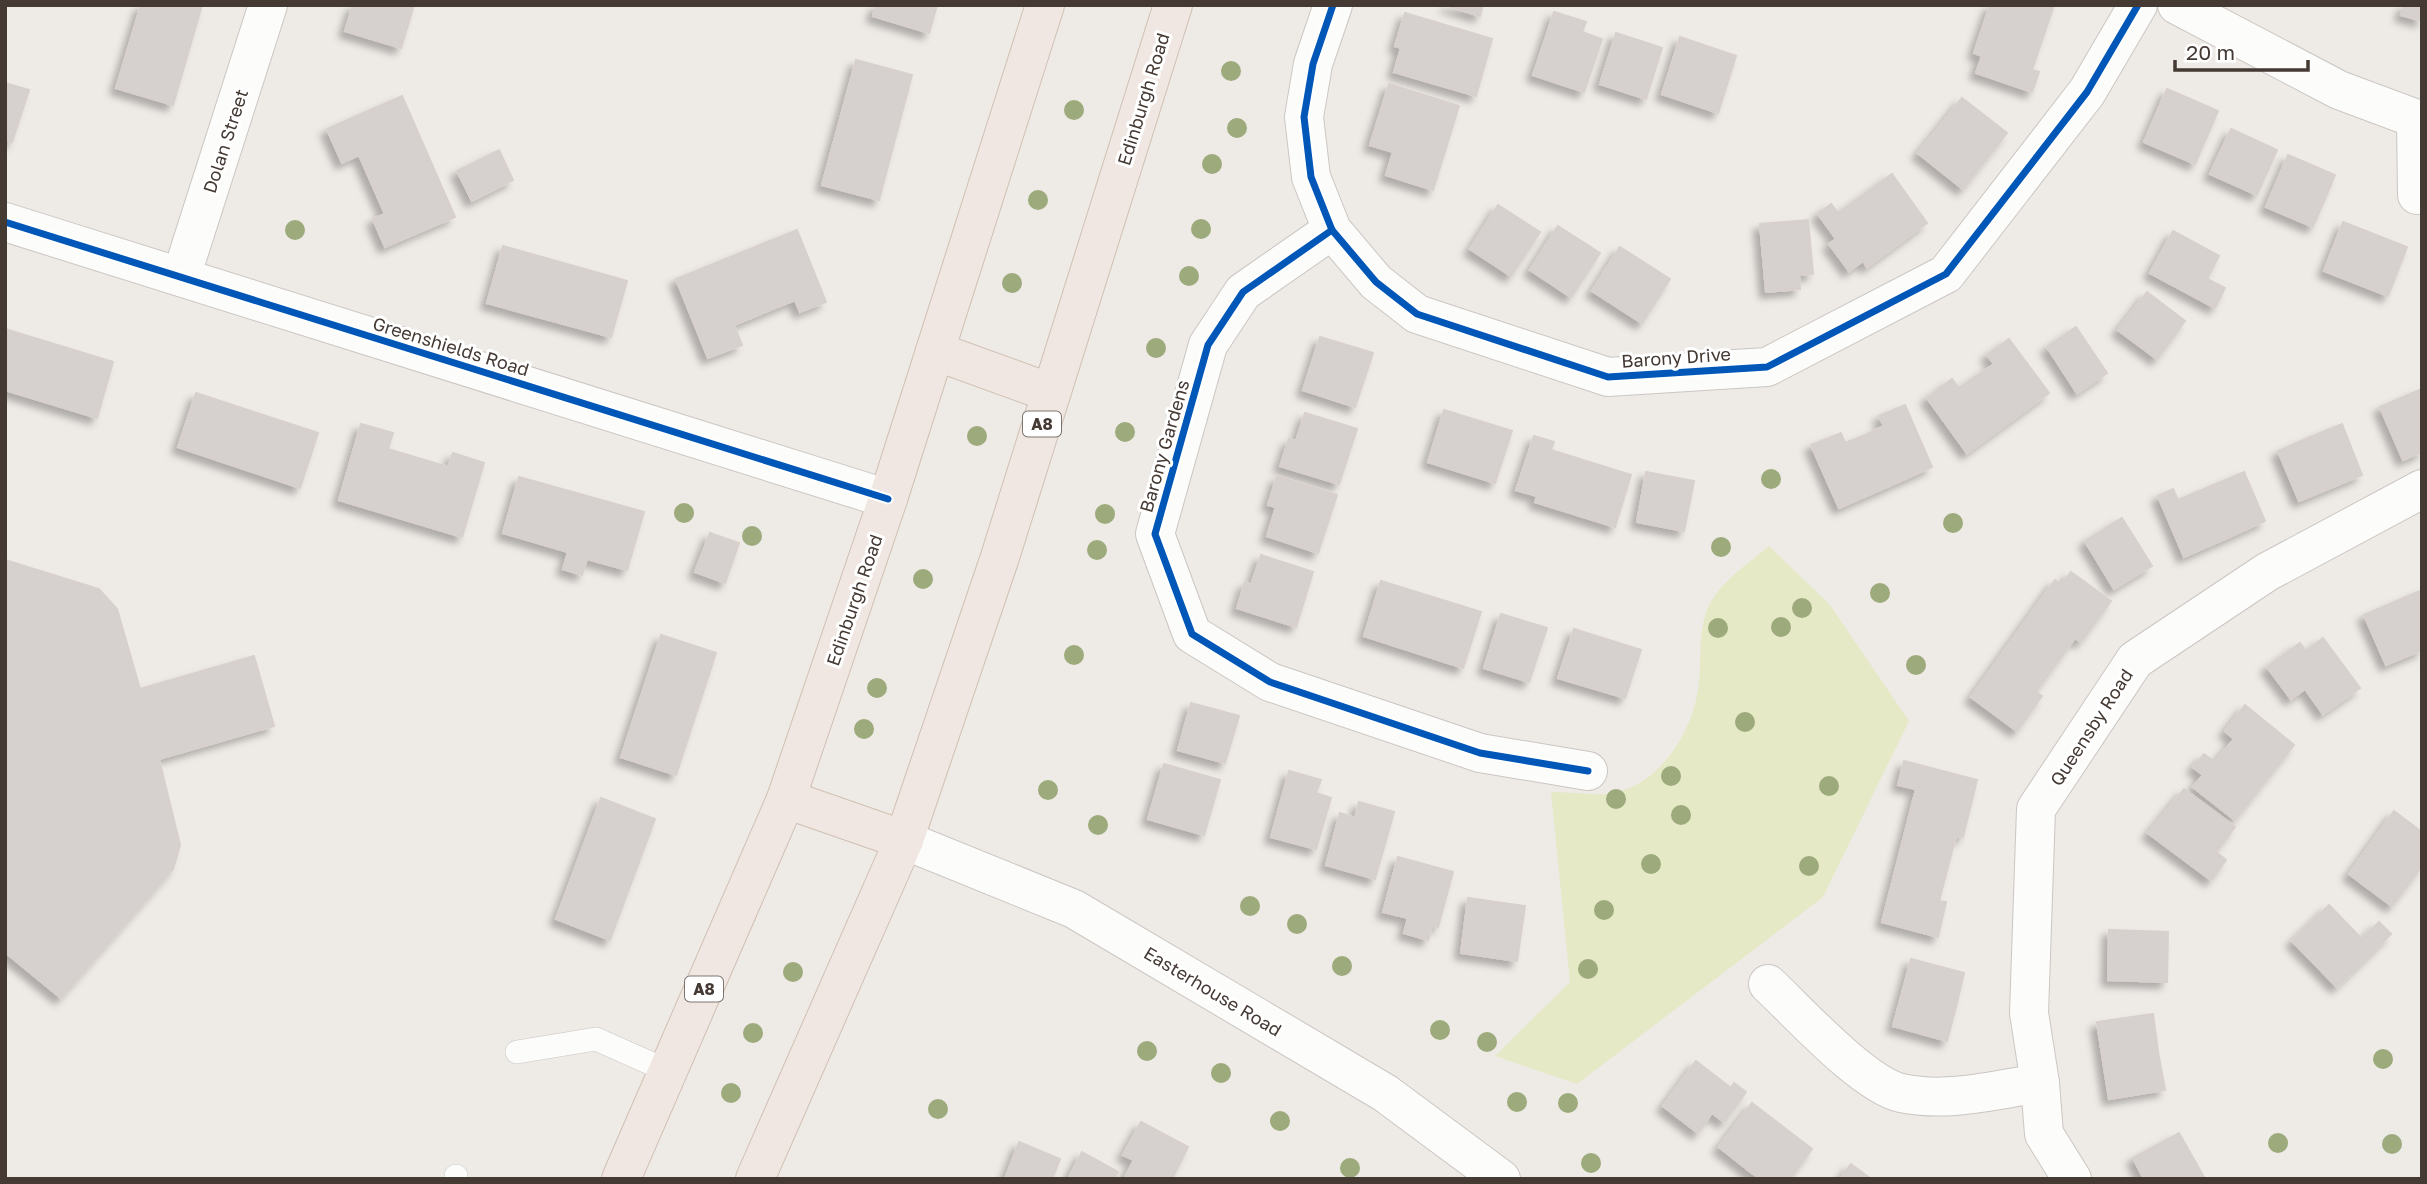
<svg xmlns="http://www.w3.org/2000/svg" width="2427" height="1184" viewBox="0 0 2427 1184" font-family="'Golos Text',sans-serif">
  <defs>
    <filter id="shadow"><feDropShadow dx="-6" dy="6" stdDeviation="3.5" flood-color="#0004"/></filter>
  </defs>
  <rect width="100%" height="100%" fill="#eeeae6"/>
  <!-- green -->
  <path fill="#e5e9c6" d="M1769 546 1830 605 1909 721 1823 897 1577 1084 1495 1056 1570 982 1551 792C1568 792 1587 795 1605 794 1656 790 1691 736 1698 690 1702 666 1698 639 1705 616 1713 586 1747 565 1769 546Z"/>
  <!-- building -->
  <g fill="#d6d1ce" stroke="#d7d0cc" stroke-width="2" filter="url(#shadow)">
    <path d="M141 5H202L173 105 116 88Z"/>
    <path d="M353 5H414L401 48 345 31Z"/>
    <path d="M876 5H937L929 33 873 16Z"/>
    <path d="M1445 5H1483L1480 16Z"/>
    <path d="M1990 5H2054L2032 70 2039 72 2032 92 1976 73 1982 56 1974 53Z"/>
    <path d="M2404 5H2422V21L2401 15Z"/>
    <path d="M1554 12 1586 22 1582 32 1602 39 1584 92 1533 75Z"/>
    <path d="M1405 13 1492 39 1476 96 1394 72 1401 48 1395 46Z"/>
    <path d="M1616 33 1662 48 1646 99 1600 84Z"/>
    <path d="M1680 37 1736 56 1718 113 1662 94Z"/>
    <path d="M856 60 912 75 879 200 822 185Z"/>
    <path d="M5 83 29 90 12 142 5 140Z"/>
    <path d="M1389 84 1459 106 1433 190 1386 175 1393 152 1370 145Z"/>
    <path d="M2167 89 2218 111 2195 164 2144 142Z"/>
    <path d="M402 96 455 217 385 247 373 219 385 214 359 155 342 163 327 129Z"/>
    <path d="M1962 98 2007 133 1963 189 1918 153Z"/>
    <path d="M2231 129 2277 150 2257 195 2210 174Z"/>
    <path d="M499 150 513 180 472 201 457 171Z"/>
    <path d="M2288 155 2335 175 2313 227 2266 207Z"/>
    <path d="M1892 174 1927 223 1867 267 1863 261 1849 271 1829 244 1836 239 1818 214 1831 204 1838 213Z"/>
    <path d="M1498 205 1540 232 1511 276 1470 249Z"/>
    <path d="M1808 220 1813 274 1799 275 1800 289 1766 292 1760 224Z"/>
    <path d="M2343 222 2407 247 2388 296 2324 271Z"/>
    <path d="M1558 226 1600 253 1571 297 1530 270Z"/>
    <path d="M797 230 826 302 800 312 795 300 734 325 742 345 708 358 676 279Z"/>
    <path d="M2173 231 2219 256 2207 279 2225 288 2215 308 2150 273Z"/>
    <path d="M503 246 627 281 611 337 487 303Z"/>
    <path d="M1620 247 1670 279 1642 323 1592 291Z"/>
    <path d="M2147 292 2185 321 2157 359 2118 330Z"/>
    <path d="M2076 327 2107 373 2077 393 2047 347Z"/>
    <path d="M5 329 113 362 97 418 5 390Z"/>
    <path d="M1320 337 1373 353 1355 407 1303 390Z"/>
    <path d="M2009 339 2049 393 2008 423 1975 377 1994 364 1987 355Z"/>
    <path d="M1975 377 2008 423 1967 453 1927 398 1952 379 1959 388Z"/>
    <path d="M2422 389V415L2412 393Z"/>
    <path d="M196 393 318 433 300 488 178 447Z"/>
    <path d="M2412 393 2422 415V452L2403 460 2380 407Z"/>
    <path d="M1905 405 1932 467 1885 488 1863 436 1884 426 1879 416Z"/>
    <path d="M1444 410 1512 431 1495 483 1428 462Z"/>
    <path d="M1305 413 1357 429 1339 484 1280 466 1289 439 1296 441Z"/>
    <path d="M361 424 393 433 388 449 448 467 453 453 484 463 462 537 339 500Z"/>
    <path d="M2342 424 2362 475 2331 488 2310 437Z"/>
    <path d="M1841 433 1845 443 1863 436 1885 488 1839 508 1811 445Z"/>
    <path d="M1534 436 1554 442 1551 450 1631 475 1615 527 1535 502 1537 496 1516 490Z"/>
    <path d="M2310 437 2331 488 2299 501 2278 451Z"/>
    <path d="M1646 472 1694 481 1684 531 1637 522Z"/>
    <path d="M2244 472 2265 521 2232 536 2211 486Z"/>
    <path d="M1277 476 1337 495 1318 553 1267 536 1276 507 1268 505Z"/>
    <path d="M519 477 644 512 627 570 587 559 582 575 563 569 568 552 503 533Z"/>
    <path d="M2211 486 2232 536 2184 557 2158 496 2173 489 2178 500Z"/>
    <path d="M2122 518 2152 566 2114 589 2085 541Z"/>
    <path d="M710 533 739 543 725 583 695 572Z"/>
    <path d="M1261 555 1313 572 1296 627 1237 608 1245 582 1251 585Z"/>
    <path d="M5 560 99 589 117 609 140 689 254 656 274 726 159 759 180 845 173 869 61 998 5 952Z"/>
    <path d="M2071 572 2111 601 2081 642 2075 638 2036 692 2042 696 2017 731 1971 697 2055 580 2061 585Z"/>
    <path d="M1381 581 1481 612 1463 668 1364 636Z"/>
    <path d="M2422 590V650L2386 665 2364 615Z"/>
    <path d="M1501 614 1547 628 1529 682 1484 668Z"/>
    <path d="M1574 629 1641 650 1625 698 1558 678Z"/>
    <path d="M661 635 716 653 676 775 621 757Z"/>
    <path d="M2323 638 2360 688 2323 714 2305 689 2291 699 2267 667 2300 643 2306 651Z"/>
    <path d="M1191 703 1239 716 1225 763 1178 750Z"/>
    <path d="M2245 705 2294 745 2235 820 2193 787 2203 775 2193 767 2204 754 2215 762 2234 739 2225 731Z"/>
    <path d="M1904 761 1977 780 1963 837 1956 836 1939 901 1946 902 1938 937 1882 922 1916 789 1898 785Z"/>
    <path d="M1164 764 1220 780 1204 835 1148 819Z"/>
    <path d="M1289 771 1321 780 1316 793 1331 798 1316 849 1271 837Z"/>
    <path d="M2184 789 2235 827 2216 852 2226 860 2211 880 2148 833Z"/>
    <path d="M601 798 655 819 610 940 556 919Z"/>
    <path d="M1359 802 1394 812 1375 879 1326 865 1340 813 1355 818Z"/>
    <path d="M2394 811 2422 832V866L2392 906 2349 874Z"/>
    <path d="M1398 857 1453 872 1438 927 1432 925 1428 940 1404 933 1408 918 1383 912Z"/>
    <path d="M1468 898 1525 906 1517 961 1461 953Z"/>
    <path d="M2329 905 2362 939 2379 922 2391 934 2337 987 2292 941Z"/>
    <path d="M2109 930 2168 932 2167 982 2108 980Z"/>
    <path d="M1911 959 1964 973 1956 1007 1902 993Z"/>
    <path d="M1902 993 1956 1007 1947 1041 1893 1026Z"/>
    <path d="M2153 1014 2158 1052 2103 1061 2097 1022Z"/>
    <path d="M2158 1052 2165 1090 2109 1099 2103 1061Z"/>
    <path d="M1696 1061 1731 1088 1734 1083 1746 1092 1724 1122 1712 1113 1698 1133 1663 1106Z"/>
    <path d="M1752 1103 1782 1126 1748 1170 1719 1147Z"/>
    <path d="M1141 1122 1188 1147 1172 1179H1124L1134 1160 1123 1155Z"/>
    <path d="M1782 1126 1812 1149 1790 1179H1760L1748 1170Z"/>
    <path d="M2179 1133 2205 1179H2144L2133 1158Z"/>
    <path d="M1019 1142 1060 1159 1052 1179H1005Z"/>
    <path d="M1082 1152 1118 1172 1114 1179H1068Z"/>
    <path d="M1851 1164 1871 1179H1840Z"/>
  </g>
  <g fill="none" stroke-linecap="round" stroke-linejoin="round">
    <defs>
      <g id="service">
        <path d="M517 1052 596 1039 668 1071"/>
        <path d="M456 1176V1179"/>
      </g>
      <g id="minor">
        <path d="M1333 5 1313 64 1304 117 1311 177 1332 230 1376 282 1417 314 1608 377 1767 367 1946 274 2087 92 2138 5"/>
        <path d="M2177 5 2339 90 2422 121"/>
        <path d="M2416 121 2417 195"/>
        <path d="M5 222 888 499"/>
        <path d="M1332 230 1243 292 1208 345 1155 534 1192 634 1270 682 1480 753 1588 771"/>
        <path d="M181 277 268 5"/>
        <path d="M1768 984C1799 1013 1863 1084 1901 1093 1947 1103 1995 1090 2040 1083"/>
        <path d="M2072 1179 2044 1134 2040 1083 2029 1013 2036 809 2135 660 2267 572 2422 489"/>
      </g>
      <path id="tertiary" d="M904 840 1074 909 1385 1093 1501 1179"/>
      <g id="primary">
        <path d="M935 351 1051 393"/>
        <path d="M786 799 904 840"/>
        <path d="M621 1179 786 799 888 499 1045 5"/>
        <path d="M755 1179 904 840 1000 557 1173 5"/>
      </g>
    </defs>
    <!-- service casing -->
    <use href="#service" stroke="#cbc6c2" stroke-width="24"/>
    <!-- minor casing -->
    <use href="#minor" stroke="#cbc6c2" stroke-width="40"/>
    <!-- tertiary casing -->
    <use href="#tertiary" stroke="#cbc6c2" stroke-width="40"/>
    <!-- primary casing -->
    <use href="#primary" stroke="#d1c0b3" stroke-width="40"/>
    <!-- service -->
    <use href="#service" stroke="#fcfcfb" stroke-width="23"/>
    <!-- minor -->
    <use href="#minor" stroke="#fcfcfb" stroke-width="38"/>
    <!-- tertiary -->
    <use href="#tertiary" stroke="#fcfcfb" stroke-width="38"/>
    <!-- primary -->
    <use href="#primary" stroke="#f0e7e2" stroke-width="38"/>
    <defs>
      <g id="cycleway">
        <path d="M1333 5 1313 64 1304 117 1311 177 1332 230 1376 282 1417 314 1608 377 1767 367 1946 274 2087 92 2138 5"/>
        <path d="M5 222 888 499"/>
        <path d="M1332 230 1243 292 1208 345 1155 534 1192 634 1270 682 1480 753 1588 771"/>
      </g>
    </defs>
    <!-- cycleway casing -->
    <use href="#cycleway" stroke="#fff" stroke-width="11"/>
    <!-- cycleway -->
    <use href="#cycleway" stroke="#0057b8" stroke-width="7"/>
  </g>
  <!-- trees -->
  <g fill="#9daa7c">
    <circle cx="1231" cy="71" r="10"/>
    <circle cx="1074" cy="110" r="10"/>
    <circle cx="1237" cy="128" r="10"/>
    <circle cx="1212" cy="164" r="10"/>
    <circle cx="1038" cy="200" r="10"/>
    <circle cx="1201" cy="229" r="10"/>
    <circle cx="295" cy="230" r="10"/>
    <circle cx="1189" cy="276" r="10"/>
    <circle cx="1012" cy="283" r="10"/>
    <circle cx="1156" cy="348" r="10"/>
    <circle cx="1125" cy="432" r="10"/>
    <circle cx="977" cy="436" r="10"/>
    <circle cx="1771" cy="479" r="10"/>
    <circle cx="684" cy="513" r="10"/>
    <circle cx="1105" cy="514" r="10"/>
    <circle cx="1953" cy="523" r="10"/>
    <circle cx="752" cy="536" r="10"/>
    <circle cx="1721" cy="547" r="10"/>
    <circle cx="1097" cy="550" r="10"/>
    <circle cx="923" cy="579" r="10"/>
    <circle cx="1880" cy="593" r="10"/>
    <circle cx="1802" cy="608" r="10"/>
    <circle cx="1781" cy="627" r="10"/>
    <circle cx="1718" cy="628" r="10"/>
    <circle cx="1074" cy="655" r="10"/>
    <circle cx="1916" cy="665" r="10"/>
    <circle cx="877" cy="688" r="10"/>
    <circle cx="1745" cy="722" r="10"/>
    <circle cx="864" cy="729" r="10"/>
    <circle cx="1671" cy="776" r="10"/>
    <circle cx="1829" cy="786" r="10"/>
    <circle cx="1048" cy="790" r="10"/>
    <circle cx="1616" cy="799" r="10"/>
    <circle cx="1681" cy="815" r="10"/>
    <circle cx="1098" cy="825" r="10"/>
    <circle cx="1651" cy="864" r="10"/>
    <circle cx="1809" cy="866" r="10"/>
    <circle cx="1250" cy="906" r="10"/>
    <circle cx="1604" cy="910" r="10"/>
    <circle cx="1297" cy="924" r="10"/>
    <circle cx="1342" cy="966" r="10"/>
    <circle cx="1588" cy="969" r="10"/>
    <circle cx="793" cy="972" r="10"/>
    <circle cx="1440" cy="1030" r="10"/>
    <circle cx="753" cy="1033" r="10"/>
    <circle cx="1487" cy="1042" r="10"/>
    <circle cx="1147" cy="1051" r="10"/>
    <circle cx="2383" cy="1059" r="10"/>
    <circle cx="1221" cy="1073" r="10"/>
    <circle cx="731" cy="1093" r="10"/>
    <circle cx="1517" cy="1102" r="10"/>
    <circle cx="1568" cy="1103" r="10"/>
    <circle cx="938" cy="1109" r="10"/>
    <circle cx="1280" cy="1121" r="10"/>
    <circle cx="2278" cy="1143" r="10"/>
    <circle cx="2392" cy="1144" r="10"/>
    <circle cx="1591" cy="1163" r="10"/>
    <circle cx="1350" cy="1168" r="10"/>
  </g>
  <g text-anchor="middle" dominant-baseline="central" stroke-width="6" stroke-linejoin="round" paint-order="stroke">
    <!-- shield labels -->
    <g fill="#fff" stroke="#7c7470" stroke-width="2">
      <rect x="1023" y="411.5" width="38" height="25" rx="5"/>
      <rect x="685" y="976.5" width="38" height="25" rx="5"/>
    </g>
    <g font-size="16" font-weight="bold" fill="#443933">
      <text x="1042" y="424">A8</text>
      <text x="704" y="989">A8</text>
    </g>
    <!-- street labels -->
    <g font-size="18" fill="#443933" stroke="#fff">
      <text transform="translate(1143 99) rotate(-73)">Edinburgh Road</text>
      <text transform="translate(225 141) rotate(-72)">Dolan Street</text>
      <text transform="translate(451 346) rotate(17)">Greenshields Road</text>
      <text transform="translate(1676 357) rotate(-4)">Barony Drive</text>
      <text transform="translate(1164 446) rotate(-74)">Barony Gardens</text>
      <text transform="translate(854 600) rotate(-71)">Edinburgh Road</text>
      <text transform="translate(2091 727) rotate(-57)">Queensby Road</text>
      <text transform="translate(1213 991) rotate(31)">Easterhouse Road</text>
    </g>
  </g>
  <!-- border -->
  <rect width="2427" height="1184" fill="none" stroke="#443933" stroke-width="14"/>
  <!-- scale -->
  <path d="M2175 60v10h133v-10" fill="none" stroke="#443933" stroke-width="3.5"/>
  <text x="2186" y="60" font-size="21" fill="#443933" stroke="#ffffff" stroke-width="5" paint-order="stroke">20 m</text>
</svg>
